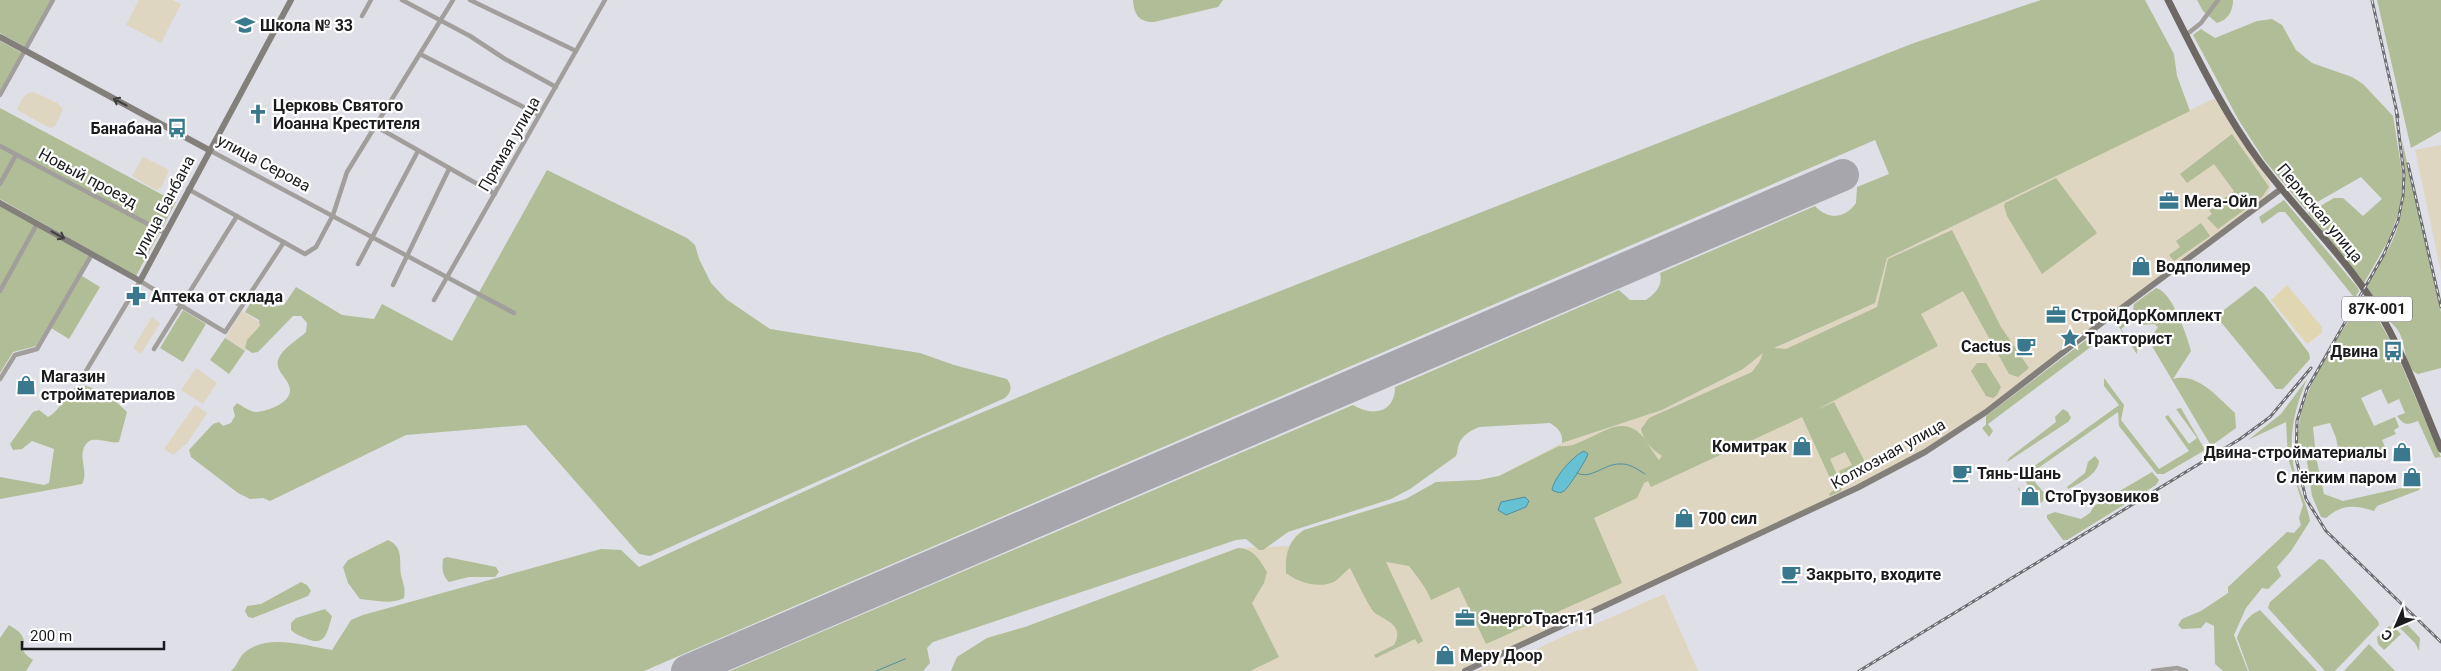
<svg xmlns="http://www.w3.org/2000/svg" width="2441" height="671" viewBox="0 0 2441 671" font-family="Roboto,sans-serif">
  <rect width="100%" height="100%" fill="#dfdfe7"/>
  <!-- industrial -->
  <g fill="#ded6c0">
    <path d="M139 0H172L181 4 161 43 126 25Z"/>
    <path d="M34 92 57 103 63 109 55 126 50 128 17 110 22 99 28 93Z"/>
    <path d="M2215 98 2269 181 2271 187 2267 196 1982 413 1908 459 1841 494 1460 671H951L957 657 987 638 1025 627 1238 548 1289 546 1296 535 1304 530 1406 499 1436 482 1479 480 1499 476 1562 443 1662 410 1743 369 1759 355 1874 303 1887 258Z"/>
    <path d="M2441 145V272L2415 150Z"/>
    <path d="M143 157 169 170 161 188 156 190 132 176Z"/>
    <path d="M242 311 262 324 245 351 225 338Z"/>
    <path d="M152 317 160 323 141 354 133 348Z"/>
    <path d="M196 368 217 383 203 404 181 390Z"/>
    <path d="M195 405 207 413 188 442 173 455 164 449Z"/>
    <path d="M1664 594 1698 671H1476L1509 656 1513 660 1575 631 1582 630Z"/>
  </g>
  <!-- green -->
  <g fill="#b0bd96">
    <path d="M0 0H51L25 47 0 33Z"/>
    <path d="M1133 0H1223L1218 7 1154 22C1138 22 1134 14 1133 0Z"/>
    <path d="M2041 0H2145L2174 54 2177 76 2190 111 1887 258 1875 303 1774 348 1786 349 1877 307 1888 259 1952 230 2001 327 2029 368 2018 377 2009 374 1963 291 1921 314 1938 346 1816 410 1834 402 1865 462 1841 475 1839 471 1852 465 1845 452 1830 459 1842 486 1841 491 1830 496 1829 494 1835 489 1802 417 1651 487 1648 481 1644 483 1637 498 1594 518 1622 583 1486 644 1459 587 1431 600C1426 587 1418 578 1409 566L1386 562 1423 641 1418 644 1415 639 1376 658 1374 655 1394 645C1405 625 1386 621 1375 613 1370 610 1354 575 1350 568 1344 572 1338 581 1331 583 1316 588 1298 582 1286 573 1285 554 1288 541 1304 530L1406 499 1436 482 1479 480 1499 476 1559 446C1585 450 1613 413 1637 431 1646 438 1652 452 1659 460L1662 456C1653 450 1643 441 1641 429L1649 418 1752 372 1760 361 1763 353 1743 369 1662 410 1562 443C1563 433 1558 428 1550 423L1479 427C1472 430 1462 435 1459 444 1457 448 1458 452 1456 456L1410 489 1391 499 1288 532 1263 550H1259L1246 539 1236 540 933 642 927 648 930 663 923 671H730L1353 405C1372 417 1395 413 1395 387L1619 290 1630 300H1646C1656 293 1663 285 1660 273L1815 206C1828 220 1845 219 1856 203L1857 187 1889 174 1875 140 644 671H231C237 666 238 660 242 655 264 632 305 646 332 650L351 620 363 615 601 549 621 550 639 567 921 438 1165 336 1914 43Z"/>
    <path d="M2197 0H2233C2233 11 2228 20 2217 23L2203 11Z"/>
    <path d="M2377 0H2441V131L2411 148Z"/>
    <path d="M2272 19 2282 25 2296 50 2312 63 2352 77 2363 84 2393 116 2403 179 2400 208 2389 239 2364 283 2308 213 2334 198H2343L2363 216 2382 199 2361 177 2305 209 2265 161 2238 119 2193 35 2201 29 2215 38 2257 21Z"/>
    <path d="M0 41 22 53 0 91Z"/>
    <path d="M0 108 176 202 136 276 0 199Z"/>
    <path d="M2232 134 2269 187 2262 197 2218 229 2207 218 2212 214 2209 210 2234 191 2214 164 2187 183 2180 174Z"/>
    <path d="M2402 140 2441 312V368L2418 374C2405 368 2406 350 2402 339 2399 330 2395 326 2389 321 2380 314 2373 296 2367 287 2371 273 2383 260 2390 246 2408 209 2405 180 2402 140Z"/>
    <path d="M547 170 687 238 695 245 699 259 711 283 726 299 770 329 920 353 954 365 1007 379C1013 387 1011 392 1005 398L650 556 639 554 526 425 406 435 270 501 263 498 250 499 238 493 191 457 189 450 213 424 219 422 223 426 231 423 235 416 233 408 237 403C242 406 249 411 255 412 265 412 285 405 289 395 295 382 274 373 278 360 282 348 298 340 306 332L307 323 301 316H293L258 352 252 353 245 348 247 340 260 326 259 320 245 312 256 294 277 306 284 305 296 287 342 315 374 319 382 304 452 341Z"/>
    <path d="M2056 178 2097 233 2042 274 2007 216 2004 206 2005 203Z"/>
    <path d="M2284 200 2358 288 2359 291 2356 296H2353L2285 212H2279L2262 224 2259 217Z"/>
    <path d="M0 206 89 256 36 346 13 352 0 373Z"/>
    <path d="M2201 223 2210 236 2174 261 2169 255 2180 247 2176 241Z"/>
    <path d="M82 276 100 287 69 339 51 328Z"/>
    <path d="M2255 286 2263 293 2309 353 2310 359 2283 389H2276L2220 321 2224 310Z"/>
    <path d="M2156 288C2172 291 2187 336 2191 351L2173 379C2198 372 2218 398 2235 413L2236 428 2211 446 2149 341 2158 327 2154 324 2140 325 2133 310 2134 304Z"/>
    <path d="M2367 300 2391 342 2389 346 2394 356 2398 357 2441 457 2435 458 2418 421C2407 425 2405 426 2397 416L2405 413 2399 399 2388 404 2381 389 2361 398 2374 426 2395 417 2399 427 2394 430 2396 434 2382 440 2388 454 2379 456 2376 449 2341 462 2336 438 2330 423 2313 427 2316 457 2324 494 2343 501 2419 484 2422 486 2419 490 2377 506 2374 511C2354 505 2342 504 2326 518L2321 517 2312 496 2305 448 2298 449C2294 395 2334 346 2361 301Z"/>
    <path d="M183 310 206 324 183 362 160 348Z"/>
    <path d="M2122 311 2130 322 2121 329 2131 343 2138 338 2137 354 2113 318Z"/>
    <path d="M2101 334 2104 337 1988 424 1993 431 1989 437 1982 428 1986 425V416L2086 340 2092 341Z"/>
    <path d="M225 338 245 351 229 374 210 360Z"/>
    <path d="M1977 363H1986L2001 387 1997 395 1993 398 1986 396 1971 371Z"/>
    <path d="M2104 378 2124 405 2121 420 2159 469 2189 451 2165 417 2168 415 2189 444 2197 438 2176 409 2181 408 2205 450 2164 474H2157L2119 426 2118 412 2034 471 2033 467 2119 405 2104 386Z"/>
    <path d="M2307 379C2292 414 2286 447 2298 484 2302 496 2308 508 2310 521L2291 551 2277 567 2281 576 2268 589 2262 588 2246 608 2234 635 2248 671H2223L2215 664 2214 626 2206 622 2201 628 2182 629 2178 625 2182 619 2201 611 2228 593V587L2287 532 2294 533 2301 525 2299 518 2303 505 2288 458 2286 422 2248 440 2281 414Z"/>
    <path d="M80 385C95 386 117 401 127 412L119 442C111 444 94 436 88 442 75 454 90 471 82 484L0 499V477L44 485 49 483 54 449 32 441 22 449 13 450 10 444 33 412 39 410 48 417C62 410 66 390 80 385Z"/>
    <path d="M2063 409 2068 412 2071 418 2068 422 2007 462 2009 458 2056 422 2055 417Z"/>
    <path d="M2095 456 2099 461C2098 474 2079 484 2068 489L2067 487 2085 473 2088 462Z"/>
    <path d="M2152 472 2159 480 2156 485 2067 540H2063L2047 518V515L2055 512 2081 519 2090 513 2094 506Z"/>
    <path d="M2025 481H2034L2045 494 2043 501 2036 507 2029 504 2018 489V487L2028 501 2035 495Z"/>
    <path d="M388 540C404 547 399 561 401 575 403 583 406 590 404 598 391 605 374 600 360 599L348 583 343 567 348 560Z"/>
    <path d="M1238 548C1254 549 1259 559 1267 572L1264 583 1252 603 1279 657 1250 671H951L957 657 987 638 1025 627Z"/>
    <path d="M447 557 496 567 499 572 495 577H469L449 582C442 575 442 569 443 559Z"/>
    <path d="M2319 559 2324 560 2378 621 2379 625 2335 671H2325L2268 608 2270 602Z"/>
    <path d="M301 582 307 585 311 591 308 596 253 618 248 617 245 611 247 606 261 604Z"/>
    <path d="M325 609 332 616C327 632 326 648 305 638 300 636 295 634 291 630V623L296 618Z"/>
    <path d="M2260 610 2317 671H2249L2237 638C2241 626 2248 615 2260 610Z"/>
    <path d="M2399 616 2420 638 2419 651 2415 643 2393 621Z"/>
    <path d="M9 625C13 628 20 631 22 636 29 647 14 647 33 660L26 671H0V638Z"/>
    <path d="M2389 626 2395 628 2401 634 2384 650 2378 644 2377 637Z"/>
    <path d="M2369 644 2395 671H2344Z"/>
  </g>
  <!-- sand -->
  <path fill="#e0d7b2" d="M2287 285 2322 327V333L2307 344 2271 300Z"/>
  <!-- water -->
  <g fill="#66c1d5" stroke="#508f9e">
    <path d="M1584 451 1588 454C1587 459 1567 490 1564 491 1560 494 1556 492 1552 490 1554 477 1573 456 1584 451Z"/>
    <path d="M1525 497 1529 501 1526 507 1506 515 1498 510 1501 502Z"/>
  </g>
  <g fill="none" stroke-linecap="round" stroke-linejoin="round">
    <!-- stream -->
    <g stroke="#508f9e" stroke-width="1">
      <path d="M1577 473C1591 480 1604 464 1619 464 1629 463 1637 469 1645 474"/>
      <path d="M876 671 905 659"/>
    </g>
    <!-- runway -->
    <path stroke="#a6a6ac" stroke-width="32" d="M687 671 1843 175"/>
    <!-- street -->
    <g stroke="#a19e9c" stroke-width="4.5">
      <path d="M402 0 470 36 505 59 556 87"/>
      <path d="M470 0 576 51"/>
      <path d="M362 16 371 0"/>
      <path d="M2186 35 2201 23 2218 0"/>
      <path d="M420 54 539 115"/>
      <path d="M0 95 53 0"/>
      <path d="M377 127 495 194"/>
      <path d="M0 146 165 233"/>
      <path d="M209 150 514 313"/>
      <path d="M0 184 16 155"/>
      <path d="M188 189 305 254 316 247 333 215 347 172 453 0"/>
      <path d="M358 264 418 151"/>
      <path d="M393 285 449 169"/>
      <path d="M0 291 37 224"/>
      <path d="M434 300 605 0"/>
      <path d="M154 349 237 216"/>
      <path d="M86 371 140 281 225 332 284 242"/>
      <path d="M0 379 15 355 37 349 92 254"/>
      <path d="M2153 671 2177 668 2186 671"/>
    </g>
    <!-- secondary -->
    <g stroke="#837f7b" stroke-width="6">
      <path d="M0 37 209 150"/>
      <path d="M0 203 140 281 291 0"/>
      <path d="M1465 671 1857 488 1925 452 1986 412 2079 340 2281 189"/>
    </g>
    <!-- primary -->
    <path stroke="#6d6863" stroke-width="7" d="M2168 0C2196 55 2223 112 2260 162 2297 211 2343 254 2376 307 2403 351 2421 402 2441 449"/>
    <defs>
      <g id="rail">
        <path d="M2372 0 2398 117"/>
        <path d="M2396 110 2404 175 2403 196 2398 221 2384 254 2307 389 2297 421 2296 458 2306 499 2326 531 2441 642"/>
        <path d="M2408 164 2441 307"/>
        <path d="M1859 671 2240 439 2270 417 2311 368"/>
      </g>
    </defs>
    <!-- rail casing -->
    <use href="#rail" stroke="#6d6d72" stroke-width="3"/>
    <!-- rail -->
    <use href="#rail" stroke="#fff" stroke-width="1" stroke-dasharray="4" stroke-linecap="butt"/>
  </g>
  <!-- one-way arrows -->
  <defs><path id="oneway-shaft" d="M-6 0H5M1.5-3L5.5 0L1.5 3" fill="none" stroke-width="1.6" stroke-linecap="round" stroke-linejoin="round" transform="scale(1.25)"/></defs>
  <g stroke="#3f3e3f">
    <use href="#oneway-shaft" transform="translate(120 102) rotate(-152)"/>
    <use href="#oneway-shaft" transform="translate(58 235) rotate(29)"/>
  </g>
  <!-- icons -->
  <defs>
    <symbol id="school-bare" viewBox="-9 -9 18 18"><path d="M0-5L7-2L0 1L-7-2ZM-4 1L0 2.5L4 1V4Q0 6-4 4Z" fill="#3a798d" stroke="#fff" stroke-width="2.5" paint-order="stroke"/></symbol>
    <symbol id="church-bare" viewBox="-9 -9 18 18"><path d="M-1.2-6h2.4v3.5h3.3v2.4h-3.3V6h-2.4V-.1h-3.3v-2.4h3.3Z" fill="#3a798d" stroke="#fff" stroke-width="2.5" paint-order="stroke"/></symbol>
    <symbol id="bus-bare" viewBox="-9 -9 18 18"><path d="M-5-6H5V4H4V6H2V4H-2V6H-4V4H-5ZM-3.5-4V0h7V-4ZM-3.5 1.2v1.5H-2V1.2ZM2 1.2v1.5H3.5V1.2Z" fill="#3a798d" stroke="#fff" stroke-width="2.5" paint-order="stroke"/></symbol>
    <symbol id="office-bare" viewBox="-9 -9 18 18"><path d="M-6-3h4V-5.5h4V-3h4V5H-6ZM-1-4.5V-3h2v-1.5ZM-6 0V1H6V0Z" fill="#3a798d" stroke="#fff" stroke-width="2.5" paint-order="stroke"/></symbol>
    <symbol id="shop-bare" viewBox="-9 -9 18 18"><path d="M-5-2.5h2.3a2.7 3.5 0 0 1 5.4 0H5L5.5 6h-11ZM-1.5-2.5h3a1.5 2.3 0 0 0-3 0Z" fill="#3a798d" stroke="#fff" stroke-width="2.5" paint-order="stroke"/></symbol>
    <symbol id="pharmacy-bare" viewBox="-9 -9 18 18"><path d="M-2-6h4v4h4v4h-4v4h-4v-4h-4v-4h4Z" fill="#3a798d" stroke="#fff" stroke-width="2.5" paint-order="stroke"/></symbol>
    <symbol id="sight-bare" viewBox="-9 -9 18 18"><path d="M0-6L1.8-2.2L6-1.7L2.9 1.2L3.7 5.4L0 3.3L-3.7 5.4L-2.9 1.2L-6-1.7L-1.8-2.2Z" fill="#3a798d" stroke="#fff" stroke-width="2.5" paint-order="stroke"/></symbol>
    <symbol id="cafe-bare" viewBox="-9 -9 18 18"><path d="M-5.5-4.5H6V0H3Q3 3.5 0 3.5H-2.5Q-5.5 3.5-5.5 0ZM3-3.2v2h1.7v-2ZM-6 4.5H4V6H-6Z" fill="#3a798d" stroke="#fff" stroke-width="2.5" paint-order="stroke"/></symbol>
  </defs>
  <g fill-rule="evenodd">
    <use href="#school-bare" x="231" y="11" width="28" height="28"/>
    <use href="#church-bare" x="244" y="100" width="28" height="28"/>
    <use href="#bus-bare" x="163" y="114" width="28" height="28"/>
    <use href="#office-bare" x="2155" y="187" width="28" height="28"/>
    <use href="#shop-bare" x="2127" y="252" width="28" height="28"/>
    <use href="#pharmacy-bare" x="122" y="282" width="28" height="28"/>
    <use href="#office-bare" x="2042" y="301" width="28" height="28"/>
    <use href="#sight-bare" x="2056" y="324" width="28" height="28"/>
    <use href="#cafe-bare" x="2012" y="332" width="28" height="28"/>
    <use href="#bus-bare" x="2379" y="337" width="28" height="28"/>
    <use href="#shop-bare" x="12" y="371" width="28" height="28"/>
    <use href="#shop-bare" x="1788" y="432" width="28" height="28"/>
    <use href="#shop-bare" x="2388" y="438" width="28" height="28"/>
    <use href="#cafe-bare" x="1948" y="459" width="28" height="28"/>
    <use href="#shop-bare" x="2398" y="463" width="28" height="28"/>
    <use href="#shop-bare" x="2016" y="482" width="28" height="28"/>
    <use href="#shop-bare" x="1670" y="504" width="28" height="28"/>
    <use href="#cafe-bare" x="1777" y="560" width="28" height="28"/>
    <use href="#office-bare" x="1451" y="604" width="28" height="28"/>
    <use href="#shop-bare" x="1431" y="641" width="28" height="28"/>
  </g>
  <g text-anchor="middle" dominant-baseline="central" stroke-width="4.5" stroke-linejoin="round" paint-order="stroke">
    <!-- shield labels -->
    <rect fill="#fff" stroke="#5f5f62" stroke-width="1" x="2342" y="296.5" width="70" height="25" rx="4"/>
    <g font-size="15" font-weight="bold" fill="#1b1b1e">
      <text x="2377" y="309">87К-001</text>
    </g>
    <!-- poi labels -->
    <g font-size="16" font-weight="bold" fill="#1b1b1e" stroke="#fff" text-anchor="start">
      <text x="260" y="25">Школа № 33</text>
      <text x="273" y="105">Церковь Святого<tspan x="273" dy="18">Иоанна Крестителя</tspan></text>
      <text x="162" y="128" text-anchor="end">Банабана</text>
      <text x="2184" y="201">Мега-Ойл</text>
      <text x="2156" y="266">Водполимер</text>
      <text x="151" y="296">Аптека от склада</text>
      <text x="2071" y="315">СтройДорКомплект</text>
      <text x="2085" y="338">Тракторист</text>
      <text x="2011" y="346" text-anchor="end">Cactus</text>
      <text x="2378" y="351" text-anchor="end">Двина</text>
      <text x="41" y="376">Магазин<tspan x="41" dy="18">стройматериалов</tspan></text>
      <text x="1787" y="446" text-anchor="end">Комитрак</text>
      <text x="2387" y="452" text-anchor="end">Двина-стройматериалы</text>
      <text x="1977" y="473">Тянь-Шань</text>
      <text x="2397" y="477" text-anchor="end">С лёгким паром</text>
      <text x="2045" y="496">СтоГрузовиков</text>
      <text x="1699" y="518">700 сил</text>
      <text x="1806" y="574">Закрыто, входите</text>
      <text x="1480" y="618">ЭнергоТраст11</text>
      <text x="1460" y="655">Меру Доор</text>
    </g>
    <!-- street labels -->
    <g font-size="16" fill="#1b1b1e" stroke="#fff">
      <text transform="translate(509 144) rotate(-60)">Прямая улица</text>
      <text transform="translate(264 163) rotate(28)">улица Серова</text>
      <text transform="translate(88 178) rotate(28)">Новый проезд</text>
      <text transform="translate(164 206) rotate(-62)">улица Банбана</text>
      <text transform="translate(2320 213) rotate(50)">Пермская улица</text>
      <text transform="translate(1888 454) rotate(-29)">Колхозная улица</text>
    </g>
  </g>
  <!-- north arrow -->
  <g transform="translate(2396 626) rotate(225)" stroke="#ffffff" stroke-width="4" paint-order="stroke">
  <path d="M0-4L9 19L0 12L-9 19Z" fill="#1b1b1e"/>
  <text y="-8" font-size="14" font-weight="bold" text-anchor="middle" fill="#1b1b1e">С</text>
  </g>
  <!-- scale -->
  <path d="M22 641v8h142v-8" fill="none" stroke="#1b1b1e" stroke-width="2.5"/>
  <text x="30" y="641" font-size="15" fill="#1b1b1e" stroke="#ffffff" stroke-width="4" paint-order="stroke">200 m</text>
</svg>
